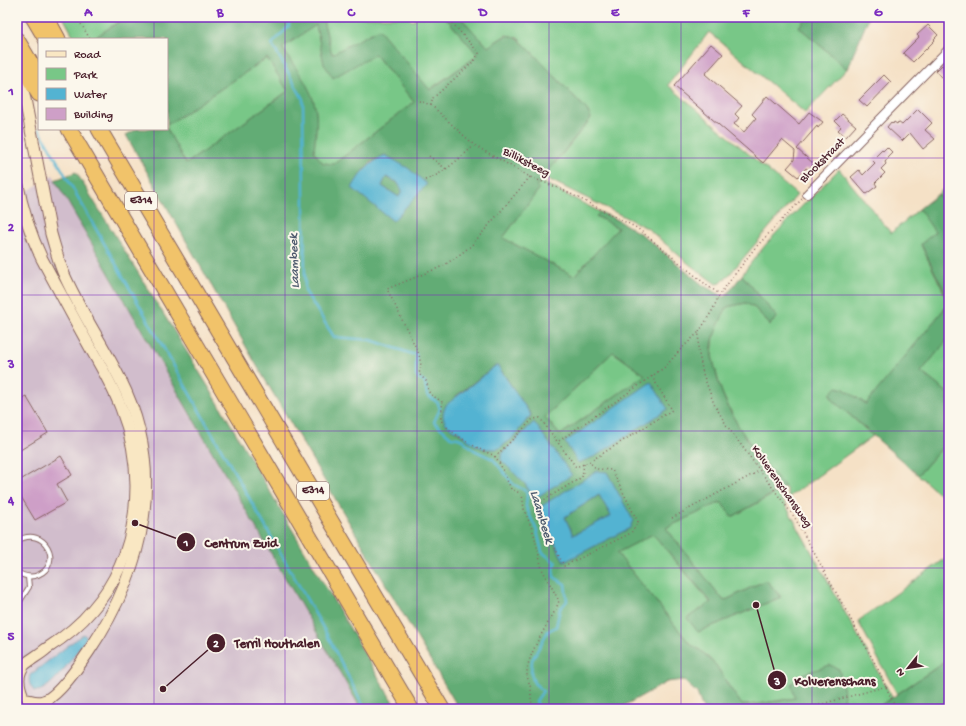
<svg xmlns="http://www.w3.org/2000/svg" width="966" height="726" viewBox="0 0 966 726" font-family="'Gochi Hand',sans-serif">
  <rect width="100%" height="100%" fill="#fbf7ec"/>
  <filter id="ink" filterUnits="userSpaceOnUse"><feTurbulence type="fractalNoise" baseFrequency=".025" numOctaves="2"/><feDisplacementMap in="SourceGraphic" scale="8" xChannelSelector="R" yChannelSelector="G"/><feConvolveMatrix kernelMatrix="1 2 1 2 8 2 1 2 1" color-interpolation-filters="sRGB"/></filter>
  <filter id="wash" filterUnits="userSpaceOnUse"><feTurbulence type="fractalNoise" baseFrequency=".012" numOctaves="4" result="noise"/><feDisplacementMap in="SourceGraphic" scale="16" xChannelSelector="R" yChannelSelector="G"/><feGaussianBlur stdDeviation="0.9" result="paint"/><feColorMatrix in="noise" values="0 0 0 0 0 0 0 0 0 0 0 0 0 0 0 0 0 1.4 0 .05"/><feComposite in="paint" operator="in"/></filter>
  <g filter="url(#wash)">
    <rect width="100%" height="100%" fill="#f5e1c6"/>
    <!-- industrial -->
    <path fill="#d1bdcc" d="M53 175 145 336 361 709H17V198Z"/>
    <!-- green -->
    <g fill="#78c787" stroke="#617359">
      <path d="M63 17H125L93 39H75Z"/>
      <path d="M321 17H408L412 21 418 17H445L478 55 429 90 379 30 332 55 323 20Z"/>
      <path d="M460 17H806L799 27 847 69 805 113 709 32 668 85 797 195 729 275 721 283 716 284 689 264 647 228 544 177 591 118 587 110 518 38 506 35 488 47Z"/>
      <path d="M316 25 324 63 375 54 414 102 334 164 323 163 314 152 316 115 303 80 282 47Z"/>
      <path d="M267 58 288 91 186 164 167 129V125Z"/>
      <path d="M839 169 891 233 919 209 936 232 921 245 949 303 866 405 844 389 830 394 833 400 873 436 789 497 785 487 756 453 738 426 721 391 712 356 714 335 726 307 746 303 755 308 770 325 777 317 742 275C769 236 806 203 839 169Z"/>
      <path d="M540 181 600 212 596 216 619 228 574 276 503 238 539 189 536 187Z"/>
      <path d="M949 184V209L938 194Z"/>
      <path d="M948 338H949V394L921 372Z"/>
      <path d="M613 352 645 375 560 435 545 417Z"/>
      <path d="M949 440V503L918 475Z"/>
      <path d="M776 493 785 504 892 697 881 705 882 709H839L843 708 795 698 758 704 742 705 728 685 716 665 700 650 690 644 617 553 653 534 711 603 698 632 781 597 766 580 724 601 666 528 721 502 732 517Z"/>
      <path d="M949 556V659L897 694 858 621Z"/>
    </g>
    <!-- forest -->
    <g fill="#62ac74" stroke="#566650" fill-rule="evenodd">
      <path d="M126 17H321L323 20 332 54 379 29 430 90 478 55 445 17H460L488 47C507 35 508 29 527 47L587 110 591 118 536 186 539 189 503 238 574 276 618 228 596 216 600 212 618 220 644 236 704 286 725 297 742 275 777 317 770 325 755 308 746 303 727 307C720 322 710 339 712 356 713 363 716 370 717 377 729 421 756 453 785 487L732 517 721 502 666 528 724 601 766 580 781 597 698 632 687 618 711 602 653 534 617 553 690 644 700 650 716 665 728 685 742 705 758 704 795 698 791 684 803 674 830 665 839 669 844 692 843 708 703 709 697 693 683 680 667 682 618 709H459L257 366 126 135 137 129H167L186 164 288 91 267 58 167 125V39H93ZM316 25 324 64 333 78 375 54 414 102 334 164 323 163 314 152C315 137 319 117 314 102 308 82 293 65 282 48ZM385 155 427 184 394 220 359 175 371 162ZM613 352 645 375 560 435 545 417ZM495 366H498L531 415 530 418 484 449C470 443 460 433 447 425L456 396ZM534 422V499L525 484 501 456 505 450ZM607 473 630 528 564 562 538 508Z"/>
      <path d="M806 17H869L847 69 799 27Z"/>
      <path d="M76 172 216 399 397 709H361L55 180Z"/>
      <path d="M386 177 397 182 402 190 399 197 382 186Z"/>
      <path d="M938 194 949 209V301L921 244 935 232 919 209Z"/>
      <path d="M949 303V338L921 372 949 394V440L918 475 833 400 830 394 837 387 844 389 866 404Z"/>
      <path d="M599 495 612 516 573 535 565 517Z"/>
      <path d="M949 659V709H882L881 705Z"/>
    </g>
    <!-- water -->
    <g fill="#53b3d2" stroke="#4e697e" fill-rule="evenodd">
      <path d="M385 155 408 168 427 184 393 221 352 188C361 172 368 164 385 155ZM386 177 397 182 402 190 399 197 382 186Z"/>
      <path d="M495 366H498L531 415 511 440 498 449H484L473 444 457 431C450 430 443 422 443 415 443 412 445 408 446 405Z"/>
      <path d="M651 382 668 409 596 456 578 463 565 442Z"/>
      <path d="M534 422 572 475 534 499 525 484 501 460V456L505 450Z"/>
      <path d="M597 471 607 472 633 520 630 528 564 562 538 508ZM599 495 611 516 573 535 565 517Z"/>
      <path d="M83 634 87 637 82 644C74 656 49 694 34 691 30 685 28 682 30 675Z"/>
    </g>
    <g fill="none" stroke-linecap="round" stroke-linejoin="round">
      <!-- stream -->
      <g stroke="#53b3d2" stroke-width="2.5">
        <path d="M288 17 289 26 272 44 303 99 305 291 334 337 371 340 412 354H416V376L425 383 427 395 438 403 440 409 434 422 451 437 458 438 463 440 474 450 493 459 513 484 526 491 527 495 526 507 537 531 542 552 556 563 553 570 554 577 565 584 567 601 560 609 556 627 548 631 532 660 531 673 534 683 543 691 536 701 540 709"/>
        <path d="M17 111 18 115"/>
        <path d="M39 129 326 633 365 709"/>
      </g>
    </g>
    <g id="blocks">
      <!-- building -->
      <g fill="#ce9fc7">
        <path d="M928 25 938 35 934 39 935 40 913 62 903 53 919 37 917 35Z"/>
        <path d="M711 44 723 54 705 74 742 106 735 114 739 118 734 124 744 132 756 118 752 114 767 96 799 124 809 112 823 122 818 128 817 126 797 149 814 164 809 170 806 168 798 177 787 168 794 160 795 151 782 140 763 163 674 86Z"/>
        <path d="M942 65 949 73V87L936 71Z"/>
        <path d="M884 75 891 82 867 107 859 100Z"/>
        <path d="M918 109 932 123 925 130 935 139 923 149 910 133 902 141 887 127 891 122 893 124 894 122 897 124 898 122 902 125Z"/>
        <path d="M842 114 856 126 846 137 838 130 841 127 835 121Z"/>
        <path d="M887 147 892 152 888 156 889 157 885 162 886 164 881 169 885 173 875 183 877 186 866 194 851 177 859 170 863 175 875 163 872 160 882 150 883 151Z"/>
        <path d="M26 396 48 433 17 452V401Z"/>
        <path d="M61 456 72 475 57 484 67 502 35 520 17 490V482Z"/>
      </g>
    </g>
  </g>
  <g filter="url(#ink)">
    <use href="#blocks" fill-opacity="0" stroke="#866361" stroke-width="1"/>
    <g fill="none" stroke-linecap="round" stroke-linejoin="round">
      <defs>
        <g id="lane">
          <path d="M17 541C45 524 64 564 38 575 30 578 23 576 17 572"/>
          <path d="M17 606 29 587 28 577"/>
        </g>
        <path id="street" d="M807 194 949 49"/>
        <g id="secondary">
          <path d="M17 74 25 99 51 234C55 247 58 260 63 272 79 309 102 343 120 379 167 471 145 568 89 651 81 663 57 698 43 701 38 703 32 701 28 700"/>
          <path d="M17 181C22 208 30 234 42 259 58 289 74 319 91 349 102 368 113 387 121 408 147 474 140 556 92 610 79 626 63 638 46 649 39 655 31 659 24 665 17 675 18 683 22 694"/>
        </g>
        <g id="highway">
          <path d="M33 17 46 39"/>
          <path d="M46 17 58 39"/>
          <path d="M17 40 39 77"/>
          <path d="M25 71 39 94"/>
          <path d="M69 129 411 709"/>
          <path d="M99 129 442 709"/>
        </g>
      </defs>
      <!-- lane casing -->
      <use href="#lane" stroke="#866361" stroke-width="6"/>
      <!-- street casing -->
      <use href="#street" stroke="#866361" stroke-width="10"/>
      <!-- secondary casing -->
      <use href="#secondary" stroke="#866361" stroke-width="13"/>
      <!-- highway casing -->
      <use href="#highway" stroke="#866361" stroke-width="17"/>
      <!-- path -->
      <g stroke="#866361" stroke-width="1.5" stroke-dasharray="1 3" stroke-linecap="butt">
        <path d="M77 17 90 39"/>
        <path d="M447 17 479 53 474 61 433 98 431 105 474 145 530 177 561 189 637 228 709 287 720 294"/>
        <path d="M419 101 431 105"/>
        <path d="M429 156 446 169"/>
        <path d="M530 177 471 246 459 255 443 266 387 289 419 354 421 366 419 374 427 382C427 396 433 395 442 402 443 408 440 418 441 420 446 430 470 444 480 449 484 452 490 453 494 456 498 459 501 467 504 471V473L511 489 522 494 524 509 534 534 542 569 559 601 556 609C547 625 526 657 527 674 527 679 530 684 531 689 531 697 530 703 536 709"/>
        <path d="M425 180C444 174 459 158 474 146"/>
        <path d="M802 199 754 249 720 294 712 311 699 332 698 349 703 374 714 404 727 426 795 518 877 667 896 709"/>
        <path d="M559 441 665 367 682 348 699 332"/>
        <path d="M495 457 533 419 540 418 576 467 589 462 672 410 651 375"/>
        <path d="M584 464 582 477 534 506 564 566 631 533 638 522 612 470 597 469 589 462"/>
        <path d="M672 518 759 471"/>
        <path d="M804 709 887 686"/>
      </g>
      <!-- lane -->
      <use href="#lane" stroke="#fff" stroke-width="4"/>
      <!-- street -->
      <use href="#street" stroke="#fff" stroke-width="8"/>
      <!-- secondary -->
      <use href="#secondary" stroke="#f9e7c3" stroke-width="11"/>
      <!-- highway -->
      <use href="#highway" stroke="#f1c36a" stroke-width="15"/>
    </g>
  </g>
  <!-- grid -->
  <path fill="none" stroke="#7b2cbf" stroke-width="1" stroke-opacity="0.55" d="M154 17V39M285 17V709M417 17V709M549 17V709M681 17V709M812 17V709M154 129V709M17 158H949M17 295H949M17 431H949M17 568H949"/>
  <g text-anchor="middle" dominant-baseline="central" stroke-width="4" stroke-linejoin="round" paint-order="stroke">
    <!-- shield labels -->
    <g fill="#fbf7ec" stroke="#7f6065" stroke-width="1">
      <rect x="125" y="192" width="32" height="18" rx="3"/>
      <rect x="297" y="482" width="32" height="18" rx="3"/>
    </g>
    <g font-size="11" font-weight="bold" fill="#4a1f2b">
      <text x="141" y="201">E314</text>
      <text x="313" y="491">E314</text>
    </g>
    <!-- street labels -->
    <g font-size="12" fill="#4a1f2b" stroke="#fbf7ec">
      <text transform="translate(823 161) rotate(-45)">Blookstraat</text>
      <text transform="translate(526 163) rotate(27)">Billiksteeg</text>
      <text transform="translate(781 487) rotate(55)">Kolverenschansweg</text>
    </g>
    <!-- water labels -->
    <g font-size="13" font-style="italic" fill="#4e5a6e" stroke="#fbf7ec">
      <text transform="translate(295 261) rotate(-92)">Laambeek</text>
      <text transform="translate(541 517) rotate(73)">Laambeek</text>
    </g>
  </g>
  <!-- callouts -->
  <path fill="none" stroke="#4a1f2b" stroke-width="1.5" d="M135 523L186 542M163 689L216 643M756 605L777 680"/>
  <g fill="#4a1f2b" stroke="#fbf7ec" stroke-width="1.5">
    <circle cx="135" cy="523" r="4"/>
    <circle cx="163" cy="689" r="4"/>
    <circle cx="756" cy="605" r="4"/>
    <circle cx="186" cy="542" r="10"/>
    <circle cx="216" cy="643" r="10"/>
    <circle cx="777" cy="680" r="10"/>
  </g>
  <g font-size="12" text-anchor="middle" font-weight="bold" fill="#fff">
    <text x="186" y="546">1</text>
    <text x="216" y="647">2</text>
    <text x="777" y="685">3</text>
  </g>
  <g font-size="13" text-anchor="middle" font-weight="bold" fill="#4a1f2b" stroke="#fbf7ec" stroke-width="4" stroke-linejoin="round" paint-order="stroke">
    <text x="241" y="547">Centrum Zuid</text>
    <text x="277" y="647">Terril Houthalen</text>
    <text x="835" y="685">Kolverenschans</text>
  </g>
  <!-- margin -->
  <rect width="966" height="726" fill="none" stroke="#fbf7ec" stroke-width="44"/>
  <!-- legend -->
  <rect x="38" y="38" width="130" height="92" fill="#fbf7ec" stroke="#b4a19f"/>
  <rect x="46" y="51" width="20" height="6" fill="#f9e7c3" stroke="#b4a19f"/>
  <text x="74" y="58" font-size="12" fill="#4a1f2b">Road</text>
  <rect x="46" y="68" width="20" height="12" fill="#78c787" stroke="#b4a19f"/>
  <text x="74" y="78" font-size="12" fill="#4a1f2b">Park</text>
  <rect x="46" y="88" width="20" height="12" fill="#53b3d2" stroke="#b4a19f"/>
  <text x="74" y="98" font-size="12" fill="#4a1f2b">Water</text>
  <rect x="46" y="108" width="20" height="12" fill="#ce9fc7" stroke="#b4a19f"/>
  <text x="74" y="118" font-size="12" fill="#4a1f2b">Building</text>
  <!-- north arrow -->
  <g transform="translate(908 668) rotate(240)" stroke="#fbf7ec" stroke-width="3" paint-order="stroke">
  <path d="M0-3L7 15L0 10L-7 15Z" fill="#4a1f2b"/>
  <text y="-6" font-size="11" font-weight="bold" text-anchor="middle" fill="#4a1f2b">N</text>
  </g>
  <rect x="22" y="22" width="922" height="682" fill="none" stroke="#7b2cbf" stroke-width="1.5"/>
  <g font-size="13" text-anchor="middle" font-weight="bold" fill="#7b2cbf">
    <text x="88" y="16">A</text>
    <text x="220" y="16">B</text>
    <text x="351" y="16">C</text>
    <text x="483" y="16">D</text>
    <text x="615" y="16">E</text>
    <text x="746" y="16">F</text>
    <text x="878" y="16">G</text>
    <text x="11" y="95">1</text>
    <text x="11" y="231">2</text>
    <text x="11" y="368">3</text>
    <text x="11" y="504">4</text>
    <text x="11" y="640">5</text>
  </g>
</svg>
